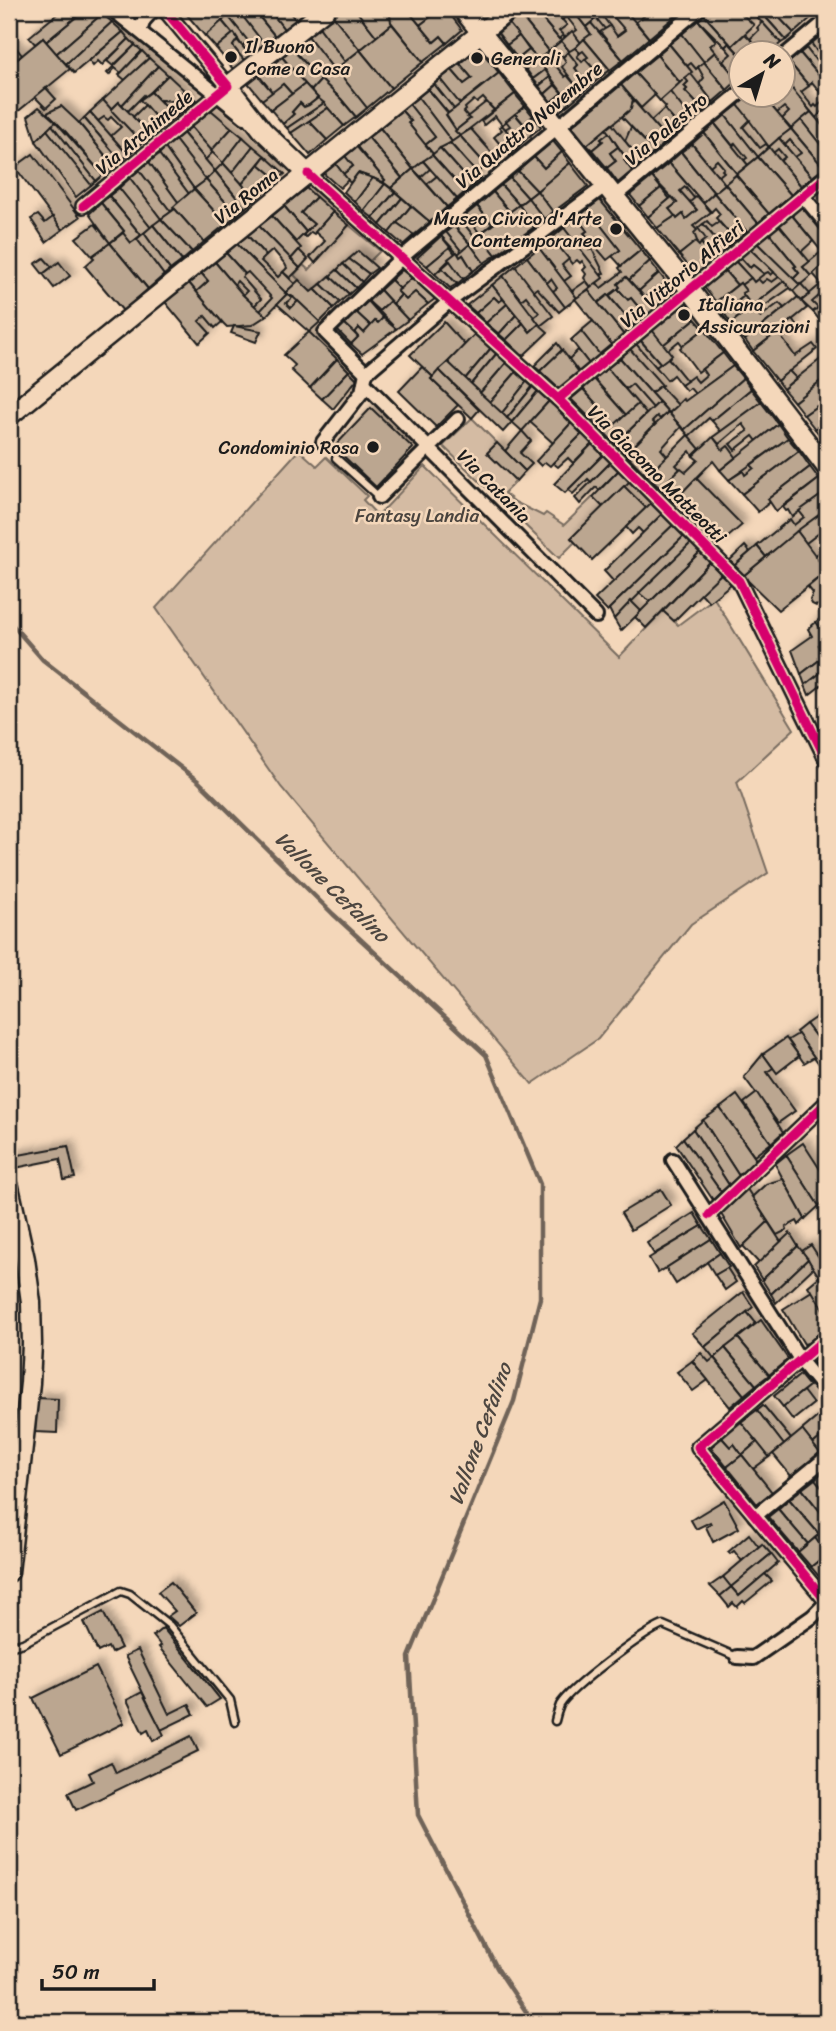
<svg xmlns="http://www.w3.org/2000/svg" width="836" height="2031" viewBox="0 0 836 2031" font-family="Sriracha,sans-serif">
  <defs>
    <filter id="shadow"><feDropShadow dx="5.5" dy="-5.5" stdDeviation="3.5" flood-color="#0004"/></filter>
  </defs>
  <rect width="100%" height="100%" fill="#f4d7ba"/>
  <filter id="ink" filterUnits="userSpaceOnUse"><feTurbulence type="fractalNoise" baseFrequency=".0143" numOctaves="2"/><feDisplacementMap in="SourceGraphic" scale="14" xChannelSelector="R" yChannelSelector="G"/><feConvolveMatrix kernelMatrix="1 2 1 2 8 2 1 2 1" color-interpolation-filters="sRGB"/></filter>
  <g filter="url(#ink)">
    <!-- green -->
    <g fill="#d4bba3" stroke="#786c60" stroke-width="2">
      <path d="M349 225 380 251 370 261 358 252 311 292 294 275 303 265 309 270Z"/>
      <path d="M472 418 497 443 488 452 516 481 504 493 515 502 543 516 546 513 564 525 593 497 603 507 571 538 575 542 559 558 443 446Z"/>
      <path d="M299 450 317 466 326 457 367 496 363 500 378 516 425 466 619 657 663 611 678 625 714 598 794 729 737 782 768 873 691 924 598 1039 532 1084 281 787 156 608Z"/>
    </g>
    <g fill="none" stroke-linecap="round" stroke-linejoin="round">
      <!-- stream -->
      <path stroke="#6f6459" stroke-width="4.5" d="M9 621 43 660 198 781 333 914 486 1055 540 1184V1298L514 1401 409 1657 418 1815 497 1968 533 2022"/>
    </g>
    <!-- building -->
    <g fill="#bba690" stroke="#1c1c1c" stroke-width="2" filter="url(#shadow)">
      <path d="M63 9H86L46 42 43 38 35 44 29 37Z"/>
      <path d="M86 9H96L102 14 56 54 46 42Z"/>
      <path d="M182 9H230L233 12 205 36Z"/>
      <path d="M237 9H253L275 36 264 44Z"/>
      <path d="M237 9 264 44 250 55 242 46 248 41 228 16Z"/>
      <path d="M253 9H269L284 29 275 36Z"/>
      <path d="M269 9H287L296 20 284 29Z"/>
      <path d="M287 9H308L309 10 296 20Z"/>
      <path d="M342 9H355L377 37 360 50 333 16Z"/>
      <path d="M355 9H386L390 14 392 24 377 37Z"/>
      <path d="M393 9H407L434 42 441 36 447 43 423 62 391 22 390 14Z"/>
      <path d="M415 9H441L420 25 410 13Z"/>
      <path d="M441 9H446L462 30 447 43 441 36 434 42 420 25Z"/>
      <path d="M528 9H534L559 39 563 35 565 38 549 51 520 15Z"/>
      <path d="M534 9H553L567 25 559 31 563 35 559 39Z"/>
      <path d="M553 9H572L591 34 581 43 573 33 577 30 566 16 562 20Z"/>
      <path d="M572 9H586L594 20 586 27Z"/>
      <path d="M586 9H597L610 26 605 29 597 19 594 20Z"/>
      <path d="M619 9H624L649 38 623 60 600 32 610 26 617 36 625 30 612 15Z"/>
      <path d="M638 9H684L649 38 636 22 644 16Z"/>
      <path d="M711 9H758L759 10 754 14 749 9 743 15 754 25 732 46 704 15Z"/>
      <path d="M765 9 770 12 768 14 772 18 776 14 794 33 786 40 761 12Z"/>
      <path d="M777 9H796L804 17 809 12 813 16 794 33 775 13Z"/>
      <path d="M759 10 786 40 781 43 754 14Z"/>
      <path d="M102 14 112 22 66 64 56 54Z"/>
      <path d="M520 15 549 51 538 60 509 24Z"/>
      <path d="M704 15 729 43 725 47 698 20Z"/>
      <path d="M228 16 248 41 242 46 234 33 233 34 222 21Z"/>
      <path d="M333 16 360 50 345 62 319 27Z"/>
      <path d="M698 20 716 41 710 46 715 52 704 62 682 34Z"/>
      <path d="M222 21 233 34 216 48 205 36Z"/>
      <path d="M112 22 123 32 74 73 66 64Z"/>
      <path d="M762 22 781 43 771 52H762L750 39 759 30 757 28Z"/>
      <path d="M591 23 623 60 610 70 584 39 591 34 586 27Z"/>
      <path d="M392 24 423 62 391 88 360 50Z"/>
      <path d="M509 24 519 36 507 45 498 33Z"/>
      <path d="M319 27 345 62 334 70 308 36Z"/>
      <path d="M827 30V66L811 43Z"/>
      <path d="M572 31 581 43 570 52 561 41Z"/>
      <path d="M123 32 129 39 102 65 98 61 93 66 89 61Z"/>
      <path d="M234 33 238 39 233 46 244 60 233 69 216 48Z"/>
      <path d="M682 34 704 62 696 69 691 63 687 66 669 44Z"/>
      <path d="M745 34 750 39 762 52H742V57L732 46Z"/>
      <path d="M308 36 334 70 321 80 292 49Z"/>
      <path d="M519 36 529 50 518 59 507 45Z"/>
      <path d="M43 38 70 69 16 113 9 105V66Z"/>
      <path d="M9 39 22 55 9 66Z"/>
      <path d="M129 39 135 45 113 66 107 61Z"/>
      <path d="M584 39 610 70 601 77 585 59 588 57 583 51 580 53 575 48Z"/>
      <path d="M237 40 250 55 244 60 233 46Z"/>
      <path d="M561 41 569 51 563 57 560 54 551 60 565 77 567 75 582 93 570 103 538 60Z"/>
      <path d="M729 43 742 57V77L738 80 723 61 731 54 725 47Z"/>
      <path d="M811 43 827 66V75L806 48Z"/>
      <path d="M669 44 692 72 680 83 657 55Z"/>
      <path d="M135 45 142 51 121 73 115 68 109 75 107 73Z"/>
      <path d="M479 48 499 73 460 104 440 79 452 70 464 84 472 78 460 64Z"/>
      <path d="M575 48 580 53 577 56 582 62 585 59 601 77 589 87 575 68 578 65 568 52Z"/>
      <path d="M806 48 827 75V85L800 53Z"/>
      <path d="M292 49 321 80 311 91 282 57Z"/>
      <path d="M360 50 391 88 367 108 336 69Z"/>
      <path d="M529 50 536 57 524 66 518 59Z"/>
      <path d="M142 51 149 58 125 80 119 75Z"/>
      <path d="M568 52 578 65 575 68 589 87 582 93 562 67 566 62 563 57Z"/>
      <path d="M715 52 738 80 727 90 704 62Z"/>
      <path d="M800 53 827 85 826 107 822 102 826 99 812 82 809 86 789 62Z"/>
      <path d="M657 55 680 83 660 101 635 73Z"/>
      <path d="M282 57 305 84 292 94 283 84 273 93 258 75Z"/>
      <path d="M536 57 545 70 533 79 524 66Z"/>
      <path d="M149 58 158 66 122 105 119 102 111 110 103 100Z"/>
      <path d="M704 62 727 90 713 102 699 84 704 78 698 67Z"/>
      <path d="M789 62 809 86 801 92 813 107 815 105 817 107 822 102 826 107 816 118 784 79V67Z"/>
      <path d="M460 64 472 78 464 84 452 70Z"/>
      <path d="M158 66 168 75 146 97 144 95 128 111 122 105Z"/>
      <path d="M336 69 367 108 356 117 341 99 321 80Z"/>
      <path d="M545 70 550 77 539 86 533 79Z"/>
      <path d="M499 73 515 94 494 110 483 98 477 103 474 100 465 108 466 110 464 112 470 119 455 131 446 115Z"/>
      <path d="M635 73 655 95 641 108 621 85Z"/>
      <path d="M691 74 713 102 703 110 685 91 687 89 684 86 688 82 685 78Z"/>
      <path d="M168 75 184 90 175 101 159 100 151 92Z"/>
      <path d="M258 75 273 93 262 100 248 83Z"/>
      <path d="M550 77 555 85 545 94 539 86Z"/>
      <path d="M685 78 688 82 684 86 687 89 685 91 703 110 692 120 670 92Z"/>
      <path d="M440 79 460 104 454 109 434 84Z"/>
      <path d="M784 79 811 112 791 129 782 119 789 112 784 107 777 113 761 94H784Z"/>
      <path d="M321 80 341 99 356 117 344 126 311 91Z"/>
      <path d="M283 84 292 94 271 110 262 100Z"/>
      <path d="M305 84 318 98 309 105 304 107 300 103 292 112 294 114 283 124 271 110Z"/>
      <path d="M434 84 454 109 448 113 428 89Z"/>
      <path d="M555 85 562 93 551 102 545 94Z"/>
      <path d="M621 85 633 100 631 109 587 145 572 126Z"/>
      <path d="M46 88 56 99 46 108 35 97Z"/>
      <path d="M428 89 448 113 446 115 460 136 452 142 418 97Z"/>
      <path d="M184 90 196 100 175 117 159 100 175 101Z"/>
      <path d="M151 92 175 117 163 126 140 100Z"/>
      <path d="M670 92 692 120 681 129 664 109 666 107 660 101Z"/>
      <path d="M562 93 570 103 559 112 551 102Z"/>
      <path d="M515 94 525 106 502 125 495 116 484 125 481 121Z"/>
      <path d="M750 94H761L791 129 769 147 738 105Z"/>
      <path d="M418 97 452 142 433 154 425 145 435 137 409 104Z"/>
      <path d="M318 98 324 103 287 128 283 124 294 114 292 112 300 103 304 107 309 105Z"/>
      <path d="M103 100 142 143 128 155 111 136 121 127 111 117 108 120 104 117 98 121 90 112Z"/>
      <path d="M633 100 668 140 655 152 622 117 631 109Z"/>
      <path d="M119 102 152 136 142 143 111 110Z"/>
      <path d="M486 102 494 110 460 136 455 131 470 119 467 117Z"/>
      <path d="M324 103 328 108 291 133 287 128Z"/>
      <path d="M409 104 435 137 425 145 408 123 411 121 401 110Z"/>
      <path d="M145 105 163 126 152 136 133 117Z"/>
      <path d="M738 105 750 120 743 127 760 148 766 144 769 147 758 157 725 115Z"/>
      <path d="M61 106 79 123 114 166 103 175 66 132 47 113Z"/>
      <path d="M525 106 533 116 524 124 515 114Z"/>
      <path d="M39 107 56 122 36 141 28 116Z"/>
      <path d="M328 108 344 126 327 140 309 121Z"/>
      <path d="M664 109 681 129 668 140 651 121Z"/>
      <path d="M211 110 232 128 211 151 191 127Z"/>
      <path d="M401 110 411 121 408 123 433 154 413 169 380 128Z"/>
      <path d="M90 112 128 155 121 161 84 118Z"/>
      <path d="M811 112 827 131V153L801 120Z"/>
      <path d="M515 114 532 134 519 146 505 129 510 126 506 121Z"/>
      <path d="M725 115 758 157 748 165 744 160 747 158 735 143 733 146 715 124Z"/>
      <path d="M533 116 541 127 532 134 524 124Z"/>
      <path d="M84 118 121 161 114 166 79 123Z"/>
      <path d="M801 120 827 153V165L824 168 791 129Z"/>
      <path d="M309 121 327 140 310 155 291 133Z"/>
      <path d="M56 122 103 175 96 181 52 125Z"/>
      <path d="M612 124 642 162 632 171 624 160 626 158 606 129Z"/>
      <path d="M715 124 748 165 737 174 704 133Z"/>
      <path d="M52 125 96 181 91 185 47 130Z"/>
      <path d="M502 125 519 146 509 155 494 137 502 130 499 127Z"/>
      <path d="M191 127 213 152 205 160 183 133Z"/>
      <path d="M631 127 655 152 642 162 625 141Z"/>
      <path d="M232 128 243 137 223 163 211 151Z"/>
      <path d="M380 128 413 169 402 178 368 137Z"/>
      <path d="M471 129 500 162 490 170 460 136Z"/>
      <path d="M606 129 609 133 601 139 603 141 592 150 587 145Z"/>
      <path d="M791 129 824 168 812 177 795 157 801 153 790 140 785 145 779 138Z"/>
      <path d="M47 130 91 185 76 197 36 141Z"/>
      <path d="M183 133 215 171 206 180 175 140Z"/>
      <path d="M609 133 618 147 610 153 616 161 607 168 592 150 603 141 601 139Z"/>
      <path d="M704 133 737 174 725 184 719 176 724 172 722 170 724 168 717 160 710 166 692 144Z"/>
      <path d="M460 136 486 165 477 173 450 143Z"/>
      <path d="M243 137 253 146 232 173 223 163Z"/>
      <path d="M368 137 402 178 391 188 383 182 385 180 356 146Z"/>
      <path d="M779 138 812 177 801 186 780 161 785 157 778 149 773 153 769 147Z"/>
      <path d="M175 140 206 180 194 189 165 148Z"/>
      <path d="M553 141 562 152 544 168 534 157Z"/>
      <path d="M450 143 481 178 473 185 440 148Z"/>
      <path d="M692 144 725 184 714 193 681 152Z"/>
      <path d="M253 146 265 156 242 184 232 173Z"/>
      <path d="M356 146 385 180 383 182 358 173 350 183 343 174 353 166 345 156Z"/>
      <path d="M618 147 626 158 624 160 632 171 618 183 607 168 616 161 610 153Z"/>
      <path d="M769 147 801 186 791 195 758 157Z"/>
      <path d="M165 148 194 189 189 194 159 154Z"/>
      <path d="M440 148 473 185 465 192 432 155Z"/>
      <path d="M562 152 570 163 537 191 518 171 534 157 544 168Z"/>
      <path d="M681 152 714 193 703 203 669 163Z"/>
      <path d="M33 154 80 217 62 230 15 167Z"/>
      <path d="M159 154 189 194 178 202 149 162Z"/>
      <path d="M432 155 465 192 457 199 423 161Z"/>
      <path d="M265 156 285 174 278 180 259 164Z"/>
      <path d="M345 156 353 166 343 174 335 163Z"/>
      <path d="M758 157 791 195 769 214 736 175Z"/>
      <path d="M423 161 430 169 421 177 413 169Z"/>
      <path d="M149 162 178 202 171 212 139 170Z"/>
      <path d="M223 163 256 199 245 208 215 171Z"/>
      <path d="M335 163 348 180 340 188 323 173Z"/>
      <path d="M570 163 588 186 553 212 537 191Z"/>
      <path d="M669 163 697 196 694 198 685 187 680 191 697 210 686 219 683 214 677 219 669 209 677 203 652 177Z"/>
      <path d="M259 164 278 180 256 199 242 184Z"/>
      <path d="M413 169 447 207 430 222 391 188Z"/>
      <path d="M139 170 171 212 161 219 130 178Z"/>
      <path d="M215 171 245 208 237 215 206 180Z"/>
      <path d="M518 171 537 191 528 198 510 178Z"/>
      <path d="M358 173 373 178 355 202 344 192Z"/>
      <path d="M736 175 769 214 758 223 725 184Z"/>
      <path d="M437 176 457 199 447 207 427 184Z"/>
      <path d="M652 177 661 188 639 206 630 195Z"/>
      <path d="M130 178 161 219 151 228 119 188Z"/>
      <path d="M373 178 385 184 364 211 355 202Z"/>
      <path d="M510 178 528 198 519 205 501 185Z"/>
      <path d="M206 180 237 215 226 224 194 189Z"/>
      <path d="M385 184 395 192 373 218 364 211Z"/>
      <path d="M725 184 758 223 747 232 714 193Z"/>
      <path d="M501 185 519 205 510 212 493 192Z"/>
      <path d="M119 188 151 228 141 235 109 196Z"/>
      <path d="M306 188 316 197 301 213 314 224 306 232 284 206Z"/>
      <path d="M661 188 670 199 648 217 639 206Z"/>
      <path d="M823 188 827 193V215L812 197Z"/>
      <path d="M194 189 226 224 204 242 173 207Z"/>
      <path d="M537 191 553 212 544 219 528 198Z"/>
      <path d="M395 192 402 198 380 225 373 218Z"/>
      <path d="M493 192 510 212 492 224 477 206Z"/>
      <path d="M714 193 747 232 736 241 716 218 720 214 715 208 711 212 703 203Z"/>
      <path d="M109 196 141 235 131 243 123 233 124 231 101 203Z"/>
      <path d="M697 196 711 212 693 226 697 230 694 233 697 241 679 255 657 228 675 216 677 219 683 214 686 219 697 210 690 202Z"/>
      <path d="M316 197 333 212 314 234 311 232 306 237 303 235 314 224 301 213Z"/>
      <path d="M672 197 677 203 669 209 675 216 657 228 648 217Z"/>
      <path d="M402 198 411 206 389 233 380 225Z"/>
      <path d="M528 198 544 219 534 227 519 205Z"/>
      <path d="M600 200 641 250 621 266 612 256 620 250 588 209Z"/>
      <path d="M101 203 124 231 110 243 89 214Z"/>
      <path d="M519 205 534 227 496 255 480 234Z"/>
      <path d="M284 206 306 232 296 242 272 216Z"/>
      <path d="M411 206 430 222 414 235 397 223Z"/>
      <path d="M477 206 492 224 480 234 466 215Z"/>
      <path d="M801 206 827 237V247L822 252 791 214Z"/>
      <path d="M175 209 204 242 192 252 161 219Z"/>
      <path d="M588 209 620 250 607 260 584 233 587 231 577 218Z"/>
      <path d="M333 212 349 225 315 263 310 257 325 241 315 232Z"/>
      <path d="M791 214 813 241 801 252 779 225Z"/>
      <path d="M38 215 45 223 53 217 62 230 46 242 31 219Z"/>
      <path d="M466 215 480 234 475 238 461 220Z"/>
      <path d="M272 216 301 248 291 259 259 226Z"/>
      <path d="M577 218 587 231 584 233 591 241 586 245 589 250 592 249 604 273 600 275 564 228Z"/>
      <path d="M161 219 192 252 182 261 153 225Z"/>
      <path d="M461 220 475 238 470 244 454 226Z"/>
      <path d="M707 221 712 227 719 222 736 241 725 250 703 224Z"/>
      <path d="M397 223 414 235 403 245 389 233Z"/>
      <path d="M95 224 110 243 92 256 76 238Z"/>
      <path d="M703 224 725 250 714 259 701 243 706 239 698 228Z"/>
      <path d="M153 225 182 261 170 270 144 233Z"/>
      <path d="M779 225 810 262 803 267 811 276 800 285 793 279 799 273 794 267 796 266 769 233Z"/>
      <path d="M259 226 300 268 290 278 283 272 287 268 285 264 273 250 266 256 247 235Z"/>
      <path d="M454 226 470 244 462 252 446 232Z"/>
      <path d="M564 228 603 278 591 287 584 278 586 274 583 270 586 267 582 261 580 263 577 260 572 264 552 238Z"/>
      <path d="M446 232 462 252 458 254 441 236Z"/>
      <path d="M123 233 131 243 137 239 164 275 148 289 110 243Z"/>
      <path d="M144 233 170 270 164 275 137 239Z"/>
      <path d="M769 233 796 266 794 267 799 273 793 279 757 243Z"/>
      <path d="M480 234 496 255 484 263 470 244Z"/>
      <path d="M247 235 266 256 261 261 278 277 283 272 295 284 285 293 237 244Z"/>
      <path d="M441 236 450 247 427 266 417 258Z"/>
      <path d="M552 238 569 259 562 265 571 276 564 281 539 248Z"/>
      <path d="M695 242 699 246 701 243 714 259 696 275 679 255Z"/>
      <path d="M110 243 148 289 123 311 85 266 94 258 92 256Z"/>
      <path d="M757 243 800 285 793 291 750 249Z"/>
      <path d="M237 244 287 294 266 316 260 311 272 298 248 272 245 274 226 253Z"/>
      <path d="M470 244 484 263 473 271 463 255 460 257 458 254Z"/>
      <path d="M450 247 455 254 435 274 427 266Z"/>
      <path d="M827 247V261L811 276 803 267Z"/>
      <path d="M539 248 577 298 565 307 553 291 557 288 551 279 547 283 527 257Z"/>
      <path d="M750 249 774 272 771 275 768 272 764 274 753 265 750 268 740 257Z"/>
      <path d="M299 250 308 259 300 268 291 259Z"/>
      <path d="M641 250 650 261 629 280 626 277 618 284 620 287 618 289 598 303 588 290 597 283 601 288 622 272 619 268Z"/>
      <path d="M358 251 377 268 369 274 349 259Z"/>
      <path d="M457 252 460 257 463 255 473 271 463 279 448 259Z"/>
      <path d="M226 253 245 274 242 277 261 299 254 306 243 295 247 291 237 281 234 285 215 262Z"/>
      <path d="M527 257 565 307 559 312 537 288 533 291 515 266Z"/>
      <path d="M740 257 750 268 753 265 764 274 754 282 735 261Z"/>
      <path d="M44 258 52 267 43 274 35 264Z"/>
      <path d="M349 259 369 274 362 282 343 264Z"/>
      <path d="M450 261 463 279 457 284 442 268Z"/>
      <path d="M650 261 659 273 639 291 629 280Z"/>
      <path d="M735 261 751 278 741 285 740 283 737 285 724 270Z"/>
      <path d="M827 261V279L822 284 813 274Z"/>
      <path d="M59 262 70 276 54 288 43 274Z"/>
      <path d="M215 262 243 295 266 316 252 325 227 327 222 322 196 292 208 281 201 273Z"/>
      <path d="M343 264 362 282 356 288 337 270Z"/>
      <path d="M515 266 553 316 540 326 534 317 539 313 526 296 521 300 503 276Z"/>
      <path d="M442 268 457 284 450 288 435 274Z"/>
      <path d="M337 270 356 288 349 294 330 276Z"/>
      <path d="M402 270 412 278 400 289 391 280Z"/>
      <path d="M724 270 737 285 716 302 704 287Z"/>
      <path d="M201 273 208 281 196 292 189 283Z"/>
      <path d="M659 273 666 282 645 298 639 291Z"/>
      <path d="M330 276 349 294 340 302 321 284Z"/>
      <path d="M503 276 539 324 530 332 492 285Z"/>
      <path d="M626 277 645 298 648 296 657 307 646 316 631 298 628 300 618 289 620 287 618 284Z"/>
      <path d="M779 277 784 281 752 306 742 293 746 291 741 285 751 278 754 282 758 279 762 283 767 279 772 282Z"/>
      <path d="M412 278 420 285 435 299 428 304 415 292 406 300 397 291Z"/>
      <path d="M827 279V301L825 302 820 295 812 302 818 308 813 312 801 301Z"/>
      <path d="M299 280 311 292 315 289 334 308 320 322 293 297 285 293Z"/>
      <path d="M391 280 400 289 397 291 401 295 393 304 380 290Z"/>
      <path d="M586 281 591 287 577 298 572 291Z"/>
      <path d="M784 281 790 288 756 312 760 317 779 303 784 308 745 340 731 323Z"/>
      <path d="M666 282 675 292 657 307 648 296Z"/>
      <path d="M189 283 222 322 215 328 205 316 199 321 210 333 199 343 165 302Z"/>
      <path d="M740 283 746 291 742 293 744 296 724 313 716 302Z"/>
      <path d="M321 284 340 302 334 308 315 289Z"/>
      <path d="M801 284 810 294 801 301 793 291Z"/>
      <path d="M492 285 503 299 499 302 494 297 476 313 467 305Z"/>
      <path d="M618 289 628 300 631 298 646 316 634 326 609 296Z"/>
      <path d="M380 290 390 301 379 311 368 301Z"/>
      <path d="M588 290 624 335 612 345 575 299Z"/>
      <path d="M415 292 428 304 408 320 393 304 401 295 406 300Z"/>
      <path d="M287 294 293 297 286 303 291 308 298 301 320 322 309 332 277 304Z"/>
      <path d="M608 295 634 326 624 335 598 303Z"/>
      <path d="M744 296 752 306 731 323 724 313Z"/>
      <path d="M494 297 499 302 503 299 507 304 486 323 476 313Z"/>
      <path d="M798 297 807 308 753 351 745 340Z"/>
      <path d="M368 301 383 318 378 323 375 321 371 326 356 312Z"/>
      <path d="M390 301 408 320 396 329 379 311Z"/>
      <path d="M827 301V319L822 323 813 312Z"/>
      <path d="M507 304 516 315 499 334 486 323Z"/>
      <path d="M683 304 695 319 663 345 652 330Z"/>
      <path d="M356 312 371 326 364 333 359 328 355 333 344 323Z"/>
      <path d="M516 315 523 323 506 340 499 334Z"/>
      <path d="M383 318 396 329 362 354 351 344 358 337 355 333 359 328 364 333 375 321 378 323Z"/>
      <path d="M695 319 704 329 683 346 679 341 668 350 663 345Z"/>
      <path d="M793 320 797 325 782 338 795 356 813 344 817 349 777 381 753 351Z"/>
      <path d="M593 321 612 345 600 355 581 331Z"/>
      <path d="M444 322 465 345 433 377 410 355Z"/>
      <path d="M344 323 358 337 351 344 337 330Z"/>
      <path d="M523 323 530 332 539 324 548 332 523 356 506 340Z"/>
      <path d="M234 326 261 331 256 342 231 333Z"/>
      <path d="M704 329 723 353 698 372 680 348Z"/>
      <path d="M652 330 672 355 661 364 640 340Z"/>
      <path d="M581 331 600 355 589 364 571 340Z"/>
      <path d="M309 332 337 359 310 388 291 370 295 365 284 355Z"/>
      <path d="M475 334 491 348 465 379 448 362Z"/>
      <path d="M640 340 661 364 656 367 636 344Z"/>
      <path d="M557 343 562 350 540 371 534 366Z"/>
      <path d="M491 348 497 353 471 384 465 379Z"/>
      <path d="M630 349 662 385 651 393 620 358Z"/>
      <path d="M562 350 579 372 559 389 540 371Z"/>
      <path d="M578 350 589 364 579 372 569 359Z"/>
      <path d="M497 353 507 362 480 393 471 384Z"/>
      <path d="M723 353 733 366 695 394 690 388 686 391 681 385 693 376 698 382 706 375 702 369Z"/>
      <path d="M827 354V376L794 402 783 389Z"/>
      <path d="M620 358 659 402 653 408 632 384 626 389 607 368Z"/>
      <path d="M668 358 687 381 681 385 673 375 667 380 656 367Z"/>
      <path d="M337 359 349 371 322 399 310 388Z"/>
      <path d="M448 362 512 422 503 432 439 370Z"/>
      <path d="M507 362 517 371 490 402 480 393Z"/>
      <path d="M733 366 743 378 684 430 669 413 683 399 685 401Z"/>
      <path d="M422 367 433 377 431 379 458 405 436 427 399 391Z"/>
      <path d="M607 368 638 404 626 415 594 379Z"/>
      <path d="M439 370 479 410 472 418 431 379Z"/>
      <path d="M349 371 357 379 333 409 322 399Z"/>
      <path d="M517 371 528 380 502 413 490 402Z"/>
      <path d="M789 371 796 378 783 389 777 381Z"/>
      <path d="M827 376V385L822 388 827 394V399L804 415 794 402Z"/>
      <path d="M743 378 751 389 712 421 709 418 689 436 684 430Z"/>
      <path d="M594 379 626 415 615 425 583 389Z"/>
      <path d="M528 380 534 385 507 418 502 413Z"/>
      <path d="M534 385 539 390 512 422 507 418Z"/>
      <path d="M660 386 678 405 669 413 651 393Z"/>
      <path d="M583 389 615 425 605 433 571 399Z"/>
      <path d="M751 389 761 402 722 433 712 421Z"/>
      <path d="M539 390 550 400 522 431 512 422Z"/>
      <path d="M827 399V419L815 429 804 415Z"/>
      <path d="M550 400 572 422 553 443 530 422Z"/>
      <path d="M659 402 668 412 660 419 657 416 652 421 655 424 626 454 615 444Z"/>
      <path d="M761 402 778 424 757 441 753 436 735 450 730 444 748 431 743 424 719 444 713 437Z"/>
      <path d="M638 404 646 414 615 444 605 433Z"/>
      <path d="M371 408 413 448 376 487 334 447Z"/>
      <path d="M668 412 681 427 661 449 667 456 647 476 626 454Z"/>
      <path d="M827 419V440L825 442 815 429Z"/>
      <path d="M572 422 583 433 550 466 545 462 541 466 536 461Z"/>
      <path d="M778 424 788 438 729 480 720 470Z"/>
      <path d="M522 431 531 441 520 453 532 464 525 471 505 451Z"/>
      <path d="M583 433 593 443 573 463 568 458 558 467 553 463Z"/>
      <path d="M688 435 700 449 693 456 690 451 676 465 680 469 660 488 647 476Z"/>
      <path d="M713 437 723 450 728 446 736 457 720 470 713 461 673 502 660 488 681 468 686 472 698 460 693 456Z"/>
      <path d="M788 438 799 451 742 494 729 480 743 471 745 475 754 468 751 465Z"/>
      <path d="M497 443 525 471 516 481 487 453Z"/>
      <path d="M593 443 604 454 565 493 554 484Z"/>
      <path d="M799 451 810 467 768 499 770 502 758 512 742 494Z"/>
      <path d="M604 454 611 462 591 482 588 479 573 494 568 490Z"/>
      <path d="M611 462 619 470 599 490 596 487 580 504 575 498Z"/>
      <path d="M810 467 819 479 776 511 768 499Z"/>
      <path d="M619 470 630 481 603 507 593 497Z"/>
      <path d="M696 478 742 525 719 545 675 500Z"/>
      <path d="M819 479 827 491 792 517 788 510 786 511 783 507Z"/>
      <path d="M624 486 646 508 592 560 571 538Z"/>
      <path d="M827 491V509L766 557 757 546 790 519 794 525 804 517 799 511Z"/>
      <path d="M651 503 662 514 643 533 638 528 632 534 626 527Z"/>
      <path d="M827 509V527L806 543 797 531Z"/>
      <path d="M662 514 673 525 614 582 604 571Z"/>
      <path d="M673 525 684 536 607 611 595 599Z"/>
      <path d="M797 531 827 571 778 610 743 576Z"/>
      <path d="M684 536 691 543 614 619 609 609Z"/>
      <path d="M691 543 700 552 650 602 639 593Z"/>
      <path d="M745 546 750 552 734 566 729 561Z"/>
      <path d="M757 546 766 557 743 576 734 566Z"/>
      <path d="M827 546V564L824 567 815 556Z"/>
      <path d="M700 552 710 562 646 628 635 617Z"/>
      <path d="M710 562 721 574 674 621 663 611Z"/>
      <path d="M827 571V612L821 604 816 606 812 604 810 600 813 593 808 587Z"/>
      <path d="M721 574 731 584 709 602 701 593Z"/>
      <path d="M631 601 641 611 621 631 614 619Z"/>
      <path d="M827 613V637L816 622Z"/>
      <path d="M816 622 827 637 819 645 826 655 801 674 792 650 812 636 808 629Z"/>
      <path d="M827 639V668L805 685 801 674 826 655 819 645Z"/>
      <path d="M827 668V681L809 695 805 685Z"/>
      <path d="M819 1015 827 1025V1052L806 1024Z"/>
      <path d="M806 1024 827 1052V1075L796 1032Z"/>
      <path d="M798 1034 814 1057 804 1063 788 1040Z"/>
      <path d="M786 1038 799 1056 777 1073 763 1054Z"/>
      <path d="M763 1054 773 1068 767 1072 795 1111 778 1123 744 1077Z"/>
      <path d="M757 1093 783 1132 771 1143 744 1103Z"/>
      <path d="M737 1095 771 1143 754 1156 720 1108Z"/>
      <path d="M720 1108 755 1158V1162L739 1176 703 1120Z"/>
      <path d="M703 1120 739 1176 729 1185 693 1129Z"/>
      <path d="M693 1129 729 1185 721 1192 683 1138Z"/>
      <path d="M683 1138 721 1192 713 1200 676 1145Z"/>
      <path d="M803 1143 827 1180V1198L819 1206 786 1155Z"/>
      <path d="M68 1146 75 1178 64 1180 60 1159 15 1168 13 1156Z"/>
      <path d="M786 1155 819 1206 805 1219 775 1164Z"/>
      <path d="M783 1179 805 1219 799 1225 797 1221 786 1227 787 1230 777 1235 752 1197 766 1184Z"/>
      <path d="M661 1189 671 1205 631 1230 621 1213Z"/>
      <path d="M747 1189 768 1222 741 1248 721 1214Z"/>
      <path d="M694 1213 702 1226 654 1254 647 1243Z"/>
      <path d="M768 1222 781 1242 759 1263 743 1246Z"/>
      <path d="M702 1226 711 1239 658 1273 649 1258Z"/>
      <path d="M790 1233 798 1246 762 1280 754 1267Z"/>
      <path d="M711 1239 720 1253 676 1284 666 1268Z"/>
      <path d="M811 1245 827 1270 818 1275 802 1251Z"/>
      <path d="M798 1246 808 1259 771 1294 762 1280Z"/>
      <path d="M720 1253 729 1267 715 1275 707 1262Z"/>
      <path d="M808 1259 813 1268 776 1303 771 1294Z"/>
      <path d="M727 1268 736 1282 725 1290 715 1275Z"/>
      <path d="M819 1277 827 1289V1316L808 1286Z"/>
      <path d="M812 1291 827 1316V1326L808 1343 804 1344 783 1309Z"/>
      <path d="M743 1292 753 1307 705 1347 692 1333Z"/>
      <path d="M747 1312 756 1323 714 1358 705 1347Z"/>
      <path d="M761 1320 788 1359 769 1375 738 1338Z"/>
      <path d="M738 1338 769 1375 756 1385 725 1348Z"/>
      <path d="M725 1348 756 1385 744 1395 714 1358Z"/>
      <path d="M701 1353 709 1362 714 1358 744 1395 730 1407 692 1361Z"/>
      <path d="M821 1354 827 1361V1379L813 1362Z"/>
      <path d="M692 1361 708 1380 693 1391 677 1372Z"/>
      <path d="M800 1375 809 1386 783 1407 774 1396Z"/>
      <path d="M803 1391 813 1404 793 1420 783 1407Z"/>
      <path d="M37 1398 58 1399 57 1433 35 1432Z"/>
      <path d="M763 1405 791 1439 784 1445 757 1410Z"/>
      <path d="M827 1409V1432L813 1444 802 1430Z"/>
      <path d="M757 1410 784 1445 769 1457 741 1422Z"/>
      <path d="M741 1422 757 1442 742 1455 734 1444 730 1447 722 1438Z"/>
      <path d="M802 1430 820 1453 791 1476 773 1454Z"/>
      <path d="M827 1432V1447L820 1453 813 1444Z"/>
      <path d="M722 1438 730 1447 734 1444 742 1455 727 1467 711 1447Z"/>
      <path d="M757 1442 769 1457 753 1469 742 1455Z"/>
      <path d="M742 1455 772 1492 757 1504 727 1467Z"/>
      <path d="M824 1471 827 1475V1494L815 1479Z"/>
      <path d="M815 1479 827 1494V1520L802 1489Z"/>
      <path d="M802 1489 827 1520V1528L819 1534 789 1499Z"/>
      <path d="M789 1499 819 1534 808 1544 778 1509Z"/>
      <path d="M724 1500 739 1528 713 1542 706 1527 711 1524 710 1522 696 1529 691 1520Z"/>
      <path d="M778 1509 808 1544 798 1552 768 1517Z"/>
      <path d="M827 1529V1553L815 1538Z"/>
      <path d="M749 1534 759 1547 742 1561 734 1551 730 1554 728 1552Z"/>
      <path d="M815 1538 827 1554 811 1567 798 1552Z"/>
      <path d="M762 1544 771 1554 731 1587 723 1577Z"/>
      <path d="M771 1554 778 1563 739 1596 731 1587Z"/>
      <path d="M827 1554V1586L811 1567Z"/>
      <path d="M765 1574 772 1581 745 1603 743 1601 737 1607 733 1603 729 1607 720 1596 731 1587 739 1596Z"/>
      <path d="M723 1577 731 1587 720 1596 710 1586Z"/>
      <path d="M171 1582 196 1613 179 1626 168 1616 175 1611 158 1592Z"/>
      <path d="M103 1612 121 1648 111 1653 108 1647 98 1652 84 1622Z"/>
      <path d="M163 1628 220 1699 207 1707 159 1647 161 1646 153 1636Z"/>
      <path d="M138 1650 169 1714 189 1704 194 1714 161 1730 125 1656Z"/>
      <path d="M96 1667 124 1723 61 1754 33 1698Z"/>
      <path d="M142 1692 164 1735 153 1741 148 1730 143 1733 127 1700Z"/>
      <path d="M191 1736 198 1751 76 1810 68 1793 93 1781 89 1773 111 1762 116 1773Z"/>
    </g>
    <g fill="none" stroke-linecap="round" stroke-linejoin="round">
      <defs>
        <g id="lane">
          <path d="M336 458 379 497"/>
          <path d="M9 1647 23 1643 121 1591 130 1594 169 1625 230 1700 235 1722"/>
          <path d="M555 1721C556 1716 558 1710 560 1705 570 1688 643 1633 663 1625L737 1657"/>
        </g>
        <g id="street">
          <path d="M112 9 245 117"/>
          <path d="M140 31 144 20 154 9"/>
          <path d="M784 56 827 20"/>
          <path d="M308 174 558 399 739 581 827 761"/>
          <path d="M803 196 827 225"/>
          <path d="M614 197 742 91"/>
          <path d="M83 206 228 86 164 9"/>
          <path d="M366 373 325 332 401 258 699 9"/>
          <path d="M364 383 596 616"/>
          <path d="M558 399 827 176"/>
          <path d="M323 442 362 392 366 373 450 301 605 186"/>
          <path d="M379 497 458 419"/>
          <path d="M673 1160 801 1361 827 1393"/>
          <path d="M709 1215 827 1102"/>
          <path d="M755 1516 827 1457"/>
          <path d="M827 1602 698 1447 827 1337"/>
          <path d="M737 1657 753 1658 812 1617 827 1602"/>
        </g>
        <g id="secondary">
          <path d="M462 9 684 282 827 468"/>
          <path d="M308 174 263 131 228 86 326 9"/>
          <path d="M9 416 510 9"/>
          <path d="M9 1187 25 1259 31 1302 32 1344 30 1383 9 1572"/>
        </g>
      </defs>
      <!-- lane casing -->
      <use href="#lane" stroke="#1c1c1c" stroke-width="11"/>
      <!-- street casing -->
      <use href="#street" stroke="#1c1c1c" stroke-width="18"/>
      <!-- secondary casing -->
      <use href="#secondary" stroke="#1c1c1c" stroke-width="23"/>
      <!-- lane -->
      <use href="#lane" stroke="#f4d7ba" stroke-width="6"/>
      <!-- street -->
      <use href="#street" stroke="#f4d7ba" stroke-width="12"/>
      <!-- secondary -->
      <use href="#secondary" stroke="#f4d7ba" stroke-width="18"/>
      <defs>
        <g id="cycleway">
          <path d="M308 174 558 399 739 581 827 761"/>
          <path d="M83 206 228 86 164 9"/>
          <path d="M558 399 827 176"/>
          <path d="M709 1215 827 1102"/>
          <path d="M827 1337 698 1447 827 1602"/>
        </g>
      </defs>
      <!-- cycleway casing -->
      <use href="#cycleway" stroke="#f4d7ba" stroke-width="13"/>
      <!-- cycleway -->
      <use href="#cycleway" stroke="#d6006c" stroke-width="9"/>
    </g>
  </g>
  <!-- markers -->
  <g fill="#1c1c1c" stroke="#f4d7ba" stroke-width="2.5">
    <circle cx="231" cy="57" r="7"/>
    <circle cx="477" cy="58" r="7"/>
    <circle cx="616" cy="229" r="7"/>
    <circle cx="684" cy="315" r="7"/>
    <circle cx="373" cy="447" r="7"/>
  </g>
  <g text-anchor="middle" dominant-baseline="central" stroke-width="5" stroke-linejoin="round" paint-order="stroke">
    <!-- poi labels -->
    <g font-size="19" fill="#1c1c1c" stroke="#f4d7ba" text-anchor="start">
      <text x="245" y="46">Il Buono<tspan x="245" dy="22">Come a Casa</tspan></text>
      <text x="491" y="58">Generali</text>
      <text x="602" y="218" text-anchor="end">Museo Civico d'Arte<tspan x="602" dy="22">Contemporanea</tspan></text>
      <text x="698" y="304">Italiana<tspan x="698" dy="22">Assicurazioni</tspan></text>
      <text x="359" y="447" text-anchor="end">Condominio Rosa</text>
    </g>
    <!-- street labels -->
    <g font-size="19" fill="#1c1c1c" stroke="#f4d7ba">
      <text transform="translate(529 125) rotate(-40)">Via Quattro Novembre</text>
      <text transform="translate(666 129) rotate(-40)">Via Palestro</text>
      <text transform="translate(144 132) rotate(-40)">Via Archimede</text>
      <text transform="translate(246 196) rotate(-39)">Via Roma</text>
      <text transform="translate(682 274) rotate(-40)">Via Vittorio Alfieri</text>
      <text transform="translate(657 474) rotate(45)">Via Giacomo Matteotti</text>
      <text transform="translate(494 486) rotate(45)">Via Catania</text>
    </g>
    <!-- park labels -->
    <g font-size="19" fill="#4a443e" stroke="#f4d7ba">
      <text x="417" y="515">Fantasy Landia</text>
    </g>
    <!-- water labels -->
    <g font-size="21" font-style="italic" fill="#4d4640" stroke="#f4d7ba">
      <text transform="translate(332 887) rotate(44)">Vallone Cefalino</text>
      <text transform="translate(480 1434) rotate(-70)">Vallone Cefalino</text>
    </g>
  </g>
  <!-- margin -->
  <rect width="836" height="2031" fill="none" stroke="#f4d7ba" stroke-width="35"/>
  <rect x="18" y="18" width="801" height="1996" fill="none" stroke="#1c1c1c" stroke-width="2.5" filter="url(#ink)"/>
  <!-- north arrow -->
  <g transform="translate(762 74) rotate(38)"><circle r="33" fill="#f4d7ba" stroke="#9e8c7b" stroke-width="2"/>
  <path d="M0-5L12 26L0 18L-12 26Z" fill="#1c1c1c"/>
  <text y="-10" font-size="19" font-weight="bold" text-anchor="middle" fill="#1c1c1c">N</text>
  </g>
  <!-- scale -->
  <path d="M42 1979v10h112v-10" fill="none" stroke="#1c1c1c" stroke-width="3.5"/>
  <text x="52" y="1979" font-size="21" fill="#1c1c1c" stroke="#f4d7ba" stroke-width="5" paint-order="stroke">50 m</text>
</svg>
